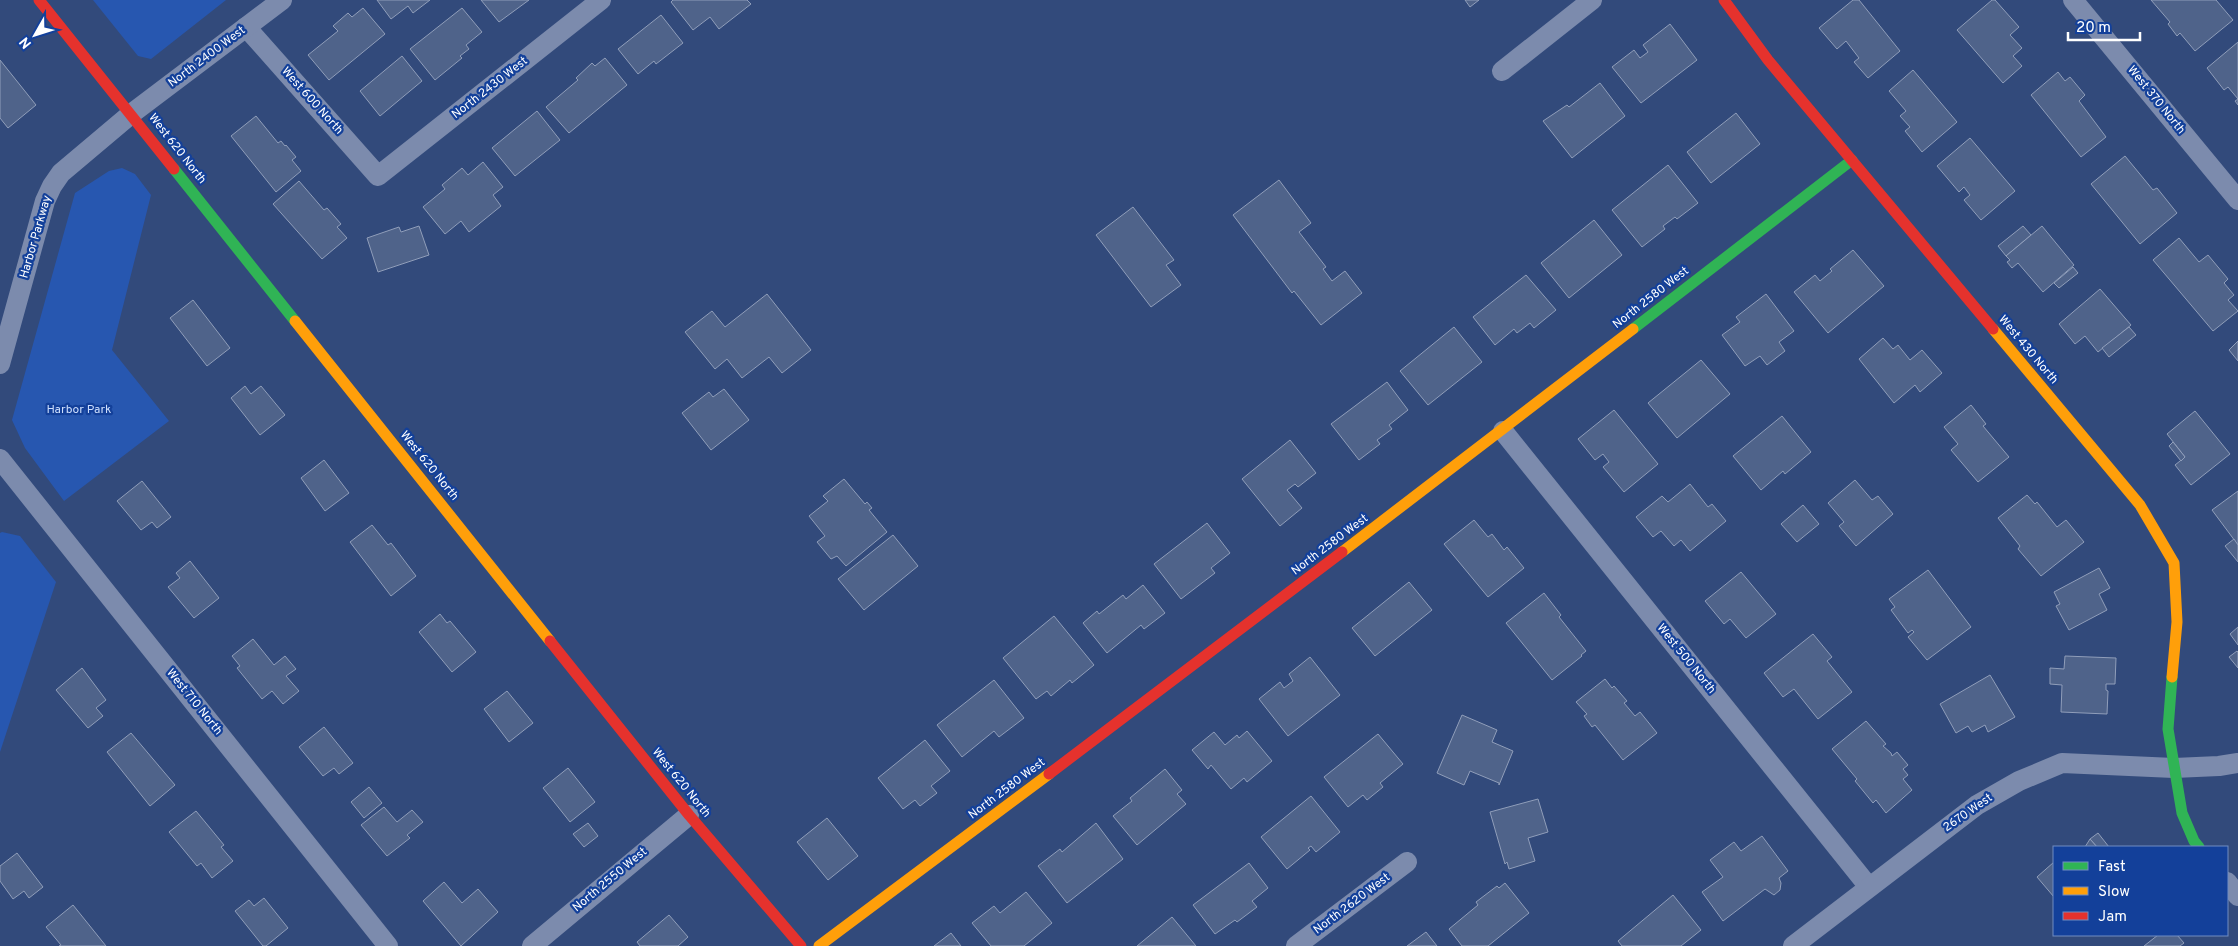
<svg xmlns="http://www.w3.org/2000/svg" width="2238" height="946" viewBox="0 0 2238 946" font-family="Overpass,sans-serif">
  <rect width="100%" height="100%" fill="#324a7b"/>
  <!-- green -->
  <g fill="#2757b0">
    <path d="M93 0H226L151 59 138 56Z"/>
    <path d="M122 168 135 174 151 195 112 350 169 421 64 501 25 448 12 420 75 193 109 171Z"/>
    <path d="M2 532 20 536 56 582 0 752V533Z"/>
  </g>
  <!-- building -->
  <g fill="#4f638a" stroke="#909eba">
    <path d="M377 0H430L413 13 408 6 391 19Z"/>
    <path d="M481 0H529L499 22Z"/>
    <path d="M673 0H747L751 4 719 29 710 17 693 30 671 2Z"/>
    <path d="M1465 0H1479L1470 7Z"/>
    <path d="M1853 0H1859L1900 51 1868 78 1854 62 1859 58 1846 41 1837 49 1819 28Z"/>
    <path d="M1992 0H1995L2019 27 2010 35 2022 48 2013 56 2022 66 2003 83 1957 30Z"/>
    <path d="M2151 0H2216L2233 20 2195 51 2180 33 2177 36 2168 24 2170 22Z"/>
    <path d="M363 8 385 34 329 80 308 55 338 31 333 26 348 13 352 17Z"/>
    <path d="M462 8 482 32 466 45 469 49 460 56 462 58 435 80 410 49Z"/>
    <path d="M661 15 683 43 656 64 654 61 638 74 618 49Z"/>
    <path d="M1670 24 1697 60 1641 103 1612 67 1634 50 1640 58 1648 52 1643 45Z"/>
    <path d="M2238 42V105L2235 101 2238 99 2228 87 2224 90 2207 68Z"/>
    <path d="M402 56 422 81 380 116 360 91Z"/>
    <path d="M605 58 627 85 569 133 546 107 578 80 576 78 592 63 595 66Z"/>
    <path d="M0 60 36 105 8 128 0 118Z"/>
    <path d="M1913 70 1957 122 1922 152 1905 131 1910 127 1900 116 1906 111 1889 91Z"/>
    <path d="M2058 72 2065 81 2070 77 2085 95 2079 101 2106 137 2081 157 2031 95Z"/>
    <path d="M1600 83 1625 116 1572 158 1543 121 1567 105 1569 107Z"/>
    <path d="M537 111 560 140 515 176 492 148Z"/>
    <path d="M1736 113 1760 144 1711 183 1687 152Z"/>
    <path d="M256 116 278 143 281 141 285 146 286 145 296 157 292 160 301 171 276 192 231 136Z"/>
    <path d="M1970 138 2015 191 1981 220 1964 200 1970 195 1964 187 1959 192 1937 166Z"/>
    <path d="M2125 156 2153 190 2157 188 2177 213 2140 244 2091 184Z"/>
    <path d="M483 162 503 187 493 195 501 206 469 232 461 221 445 234 423 207 445 189 442 185 462 168 468 175Z"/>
    <path d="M1668 165 1698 203 1677 219 1675 217 1663 226 1665 229 1642 247 1612 210Z"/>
    <path d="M1279 180 1311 223 1299 232 1326 267 1323 269 1332 281 1345 271 1362 293 1321 325 1294 291 1292 293 1233 215Z"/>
    <path d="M299 181 324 210 327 208 341 224 337 227 347 238 322 259 273 204Z"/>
    <path d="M1133 207 1174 260 1166 265 1181 285 1151 307 1096 235Z"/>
    <path d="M1594 220 1622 255 1569 298 1541 263Z"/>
    <path d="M419 226 429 255 378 272 367 238 399 227 401 232Z"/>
    <path d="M2023 226 2031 235 2006 256 1998 246Z"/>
    <path d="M2042 226 2074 265 2043 292 2018 263 2012 268 2007 262 2010 260 2006 256Z"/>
    <path d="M2179 238 2199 262 2208 255 2228 279 2224 283 2234 295 2228 300 2238 311 2213 331 2153 260Z"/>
    <path d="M1853 250 1884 286 1828 333 1794 292 1815 275 1820 281 1832 271 1830 269Z"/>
    <path d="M2073 267 2078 273 2059 288 2054 283Z"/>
    <path d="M1526 275 1556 310 1534 328 1530 323 1517 333 1514 329 1495 345 1473 317Z"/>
    <path d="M2100 289 2131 325 2098 352 2085 336 2075 344 2059 324Z"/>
    <path d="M767 294 811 350 782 373 769 357 742 378 727 359 715 369 685 332 712 311 725 327Z"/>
    <path d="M1766 294 1794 331 1779 342 1785 351 1767 365 1760 356 1745 366 1722 335 1740 322 1736 317Z"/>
    <path d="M193 300 230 348 207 366 170 318Z"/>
    <path d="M1454 327 1482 362 1428 405 1400 371Z"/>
    <path d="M2129 327 2136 335 2109 357 2102 348Z"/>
    <path d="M1883 338 1893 349 1898 345 1910 360 1922 350 1942 373 1920 392 1915 385 1894 403 1859 359Z"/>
    <path d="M2238 341V361L2229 350Z"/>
    <path d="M1701 360 1730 394 1677 438 1648 403Z"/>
    <path d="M1387 382 1408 410 1389 425 1392 429 1377 440 1380 444 1359 460 1331 424Z"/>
    <path d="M245 386 251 394 261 386 285 415 260 435 231 398Z"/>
    <path d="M724 389 749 420 711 450 682 413 709 392 713 397Z"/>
    <path d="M1971 405 1986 424 1983 426 2009 457 1978 482 1951 450 1958 444 1944 427Z"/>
    <path d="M1614 410 1658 464 1624 492 1603 467 1609 462 1603 454 1595 460 1578 439Z"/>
    <path d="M2195 411 2230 454 2191 485 2175 465 2185 457 2167 434Z"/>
    <path d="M1782 416 1811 452 1785 474 1783 471 1761 490 1733 456Z"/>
    <path d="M1290 440 1316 473 1298 487 1295 484 1287 490 1302 508 1280 526 1242 479Z"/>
    <path d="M2173 442 2185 457 2181 461 2169 446Z"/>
    <path d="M324 460 349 493 325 511 301 478Z"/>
    <path d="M844 479 865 504 867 502 872 508 869 510 887 532 846 566 837 556 831 559 817 542 825 536 809 516 828 501 823 496Z"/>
    <path d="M1855 480 1872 500 1878 496 1893 514 1856 546 1839 526 1844 522 1828 503Z"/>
    <path d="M142 481 171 517 157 528 152 522 141 530 117 501Z"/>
    <path d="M1690 484 1708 507 1712 504 1726 521 1690 551 1681 540 1674 546 1661 531 1653 537 1636 517 1662 496 1668 502Z"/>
    <path d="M2238 491V545L2212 510Z"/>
    <path d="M2027 495 2035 504 2037 502 2057 527 2066 520 2084 542 2041 576 2018 549 2020 546 1998 518Z"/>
    <path d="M1803 505 1819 524 1797 542 1781 524Z"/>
    <path d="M1474 520 1488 537 1492 534 1504 550 1507 547 1524 568 1488 597 1444 544Z"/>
    <path d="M1207 523 1230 553 1211 568 1215 573 1181 599 1154 564Z"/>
    <path d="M372 525 388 545 391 543 416 576 391 596 350 542Z"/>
    <path d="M893 535 918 566 864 610 838 579Z"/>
    <path d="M2234 539 2238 545V562L2225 546Z"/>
    <path d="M190 561 219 598 194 618 168 587 180 578 176 573Z"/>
    <path d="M2099 568 2110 588 2099 594 2107 610 2069 630 2056 606 2060 604 2054 592Z"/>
    <path d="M1928 570 1971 627 1927 660 1908 637 1914 632 1912 630 1908 633 1891 610 1895 607 1889 599Z"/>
    <path d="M1741 572 1776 614 1746 638 1730 619 1724 624 1705 601Z"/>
    <path d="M1409 582 1432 610 1375 656 1352 628Z"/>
    <path d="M1143 585 1165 613 1144 629 1141 625 1107 653 1083 623 1097 611 1099 614 1123 595 1126 599Z"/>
    <path d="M1544 593 1561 615 1559 617 1586 651 1581 655 1582 656 1552 680 1506 623Z"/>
    <path d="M440 614 447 623 450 621 476 652 452 672 419 632Z"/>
    <path d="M1054 616 1094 665 1072 683 1070 680 1051 696 1047 691 1036 699 1003 658Z"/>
    <path d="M2238 627V645L2230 634Z"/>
    <path d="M1813 634 1832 657 1827 661 1852 692 1818 719 1794 689 1783 697 1764 673Z"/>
    <path d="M253 639 274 665 285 656 296 669 286 676 299 691 283 704 272 691 262 699 237 668 240 666 232 656Z"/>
    <path d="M2237 651 2238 652V668L2229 657Z"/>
    <path d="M2065 656 2116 658 2115 684H2106V690L2108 691 2107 714 2061 712 2062 685 2050 684V668L2064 669Z"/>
    <path d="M1310 657 1340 695 1288 736 1259 699 1280 682 1284 688 1293 681 1289 674Z"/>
    <path d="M82 668 106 700 96 708 103 716 88 728 56 690Z"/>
    <path d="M1990 675 2015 717 1988 732 1985 725 1972 732 1968 726 1956 733 1940 704Z"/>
    <path d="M1605 679 1612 688 1614 686 1627 701 1624 703 1635 716 1640 712 1657 733 1623 760 1595 725 1592 727 1584 716 1587 714 1576 702Z"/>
    <path d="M994 680 1024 718 999 737 994 731 962 757 937 725Z"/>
    <path d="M507 691 533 723 509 742 484 709Z"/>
    <path d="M1462 715 1497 730 1492 742 1513 751 1499 785V783L1470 771 1464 785 1437 773Z"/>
    <path d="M1866 721 1886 744 1883 746 1891 753 1892 756 1897 752 1908 765 1903 769 1908 775 1903 779 1912 790 1886 813 1876 800 1873 803 1855 781 1857 779 1832 749Z"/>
    <path d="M324 727 353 763 339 774 334 768 323 776 299 747Z"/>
    <path d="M1247 731 1272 761 1247 782 1244 778 1231 789 1211 765 1208 769 1192 750 1214 732 1225 745 1237 735 1239 738Z"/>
    <path d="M131 733 175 785 150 806 107 752Z"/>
    <path d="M1378 734 1403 764 1380 783 1383 787 1367 800 1363 795 1348 807 1324 777Z"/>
    <path d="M925 740 950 771 931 786 937 793 920 806 915 800 903 809 878 778Z"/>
    <path d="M568 768 595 802 570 822 543 788Z"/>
    <path d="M1165 769 1182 790 1177 794 1186 804 1137 845 1113 816 1132 801 1130 798Z"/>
    <path d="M369 787 382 803 364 818 351 802Z"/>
    <path d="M1311 796 1340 832 1316 852 1311 846 1308 848 1310 850 1287 869 1261 837Z"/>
    <path d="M1538 799 1548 832 1528 838 1535 861 1509 869 1507 862 1505 864 1490 812Z"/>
    <path d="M384 807 397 822 412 810 423 822 407 835 410 838 387 856 361 825Z"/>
    <path d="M196 811 224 845 221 847 233 861 212 878 201 863 197 866 169 832Z"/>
    <path d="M827 818 858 856 828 880 797 842Z"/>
    <path d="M588 823 598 836 584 847 573 834Z"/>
    <path d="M1096 823 1123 859 1067 903 1038 866 1060 849 1062 852Z"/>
    <path d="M2098 833 2109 847H2097L2090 839Z"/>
    <path d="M1762 836 1788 871 1779 878 1781 883 1780 890 1774 895 1765 889 1723 921 1702 892 1723 877 1710 860 1734 842 1741 851Z"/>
    <path d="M2090 839 2097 847H2085Z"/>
    <path d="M17 853 43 887 29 898 24 891 13 899 0 881V866Z"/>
    <path d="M2054 862V897L2037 877Z"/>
    <path d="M1249 863 1268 888 1252 901 1257 907 1237 922 1235 920 1215 934 1193 905Z"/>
    <path d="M444 882 462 903 478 889 498 912 461 946 423 901Z"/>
    <path d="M1505 883 1529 913 1488 946H1462L1449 929 1478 905 1476 902 1497 886 1499 888Z"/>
    <path d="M1026 892 1052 923 1024 946H991L972 923 994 906 1000 913Z"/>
    <path d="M1673 895 1701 930 1681 946H1622L1618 941Z"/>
    <path d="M264 898 288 928 266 946H263L235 911 249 900 254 906Z"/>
    <path d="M73 905 106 946H59L61 945 46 927Z"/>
    <path d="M669 915 688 937 678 946H640L637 942Z"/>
    <path d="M1172 917 1196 946H1137Z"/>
    <path d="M1426 932 1437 946H1407Z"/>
    <path d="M951 933 961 946H934Z"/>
    <path d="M2158 935H2177L2184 943 2180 946H2144Z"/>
  </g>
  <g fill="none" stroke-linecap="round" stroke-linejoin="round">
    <!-- street -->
    <g stroke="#7c8bad" stroke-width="20">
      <path d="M2073 0 2238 200"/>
      <path d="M246 27 378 176 601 0"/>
      <path d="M1502 71 1592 0"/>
      <path d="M0 364 45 201 52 186 61 173 131 114 282 0"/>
      <path d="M1503 431 1869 887"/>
      <path d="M0 459 388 946"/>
      <path d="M2227 882 2238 896"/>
      <path d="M532 946 689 815"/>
      <path d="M1296 946 1407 862"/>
      <path d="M1793 946 1977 805 2019 781 2062 763 2174 768 2219 766 2238 763"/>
    </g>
    <!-- fast -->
    <g stroke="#30b455" stroke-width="11">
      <path d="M174 169 295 321"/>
      <path d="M1633 329 1852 160"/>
      <path d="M2172 677 2168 729 2182 813 2194 841 2199 847"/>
    </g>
    <!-- slow -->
    <g stroke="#ff9f0a" stroke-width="11">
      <path d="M295 321 550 641"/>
      <path d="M1993 329 2140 505 2174 563 2177 622 2172 677"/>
      <path d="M1342 552 1633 329"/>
      <path d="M819 946 1049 774"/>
    </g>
    <!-- jam -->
    <g stroke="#e5322d" stroke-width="11">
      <path d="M39 0 174 169"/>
      <path d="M1724 0 1768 60 1993 329"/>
      <path d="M550 641 689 815 801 946"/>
      <path d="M1049 774 1342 552"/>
    </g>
  </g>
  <g text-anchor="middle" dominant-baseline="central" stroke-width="4.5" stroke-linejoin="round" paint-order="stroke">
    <!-- street labels -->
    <g font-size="12" fill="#fff" stroke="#13409a">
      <text transform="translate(207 57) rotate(-37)">North 2400 West</text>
      <text transform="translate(490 88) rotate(-38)">North 2430 West</text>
      <text transform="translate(2156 100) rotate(51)">West 370 North</text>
      <text transform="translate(312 101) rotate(48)">West 600 North</text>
      <text transform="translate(177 149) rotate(52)">West 620 North</text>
      <text transform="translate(36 237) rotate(-74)">Harbor Parkway</text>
      <text transform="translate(1651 298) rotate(-38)">North 2580 West</text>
      <text transform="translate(2028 350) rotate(50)">West 430 North</text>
      <text transform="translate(429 466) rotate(51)">West 620 North</text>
      <text transform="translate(1330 545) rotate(-37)">North 2580 West</text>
      <text transform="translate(1686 659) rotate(51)">West 500 North</text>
      <text transform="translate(194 702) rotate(51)">West 710 North</text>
      <text transform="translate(681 783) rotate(51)">West 620 North</text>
      <text transform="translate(1007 789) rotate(-37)">North 2580 West</text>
      <text transform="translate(1968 813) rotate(-35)">2670 West</text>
      <text transform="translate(610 880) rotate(-40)">North 2550 West</text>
      <text transform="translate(1352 904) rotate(-37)">North 2620 West</text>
    </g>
    <!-- park labels -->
    <g font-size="12" fill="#cedffd" stroke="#13409a">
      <text x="79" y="410">Harbor Park</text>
    </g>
  </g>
  <!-- legend -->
  <rect x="2053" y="846" width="175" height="90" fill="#13409a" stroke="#718cc2"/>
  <rect x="2063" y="862" width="25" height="8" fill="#30b455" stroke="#718cc2"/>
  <text x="2098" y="871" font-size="15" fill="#ffffff">Fast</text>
  <rect x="2063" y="887" width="25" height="8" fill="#ff9f0a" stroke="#718cc2"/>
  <text x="2098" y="896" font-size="15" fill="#ffffff">Slow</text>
  <rect x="2063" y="912" width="25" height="8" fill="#e5322d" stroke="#718cc2"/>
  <text x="2098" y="921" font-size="15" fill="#ffffff">Jam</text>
  <!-- north arrow -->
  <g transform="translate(35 35) rotate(231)" stroke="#13409a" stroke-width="4" paint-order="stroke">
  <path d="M0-4L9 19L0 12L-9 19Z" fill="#ffffff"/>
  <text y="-8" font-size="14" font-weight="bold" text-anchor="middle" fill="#ffffff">N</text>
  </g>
  <!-- scale -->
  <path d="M2068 32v8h72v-8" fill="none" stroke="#ffffff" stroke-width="2.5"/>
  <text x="2076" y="32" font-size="15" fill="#ffffff" stroke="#13409a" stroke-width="4" paint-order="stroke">20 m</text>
</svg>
